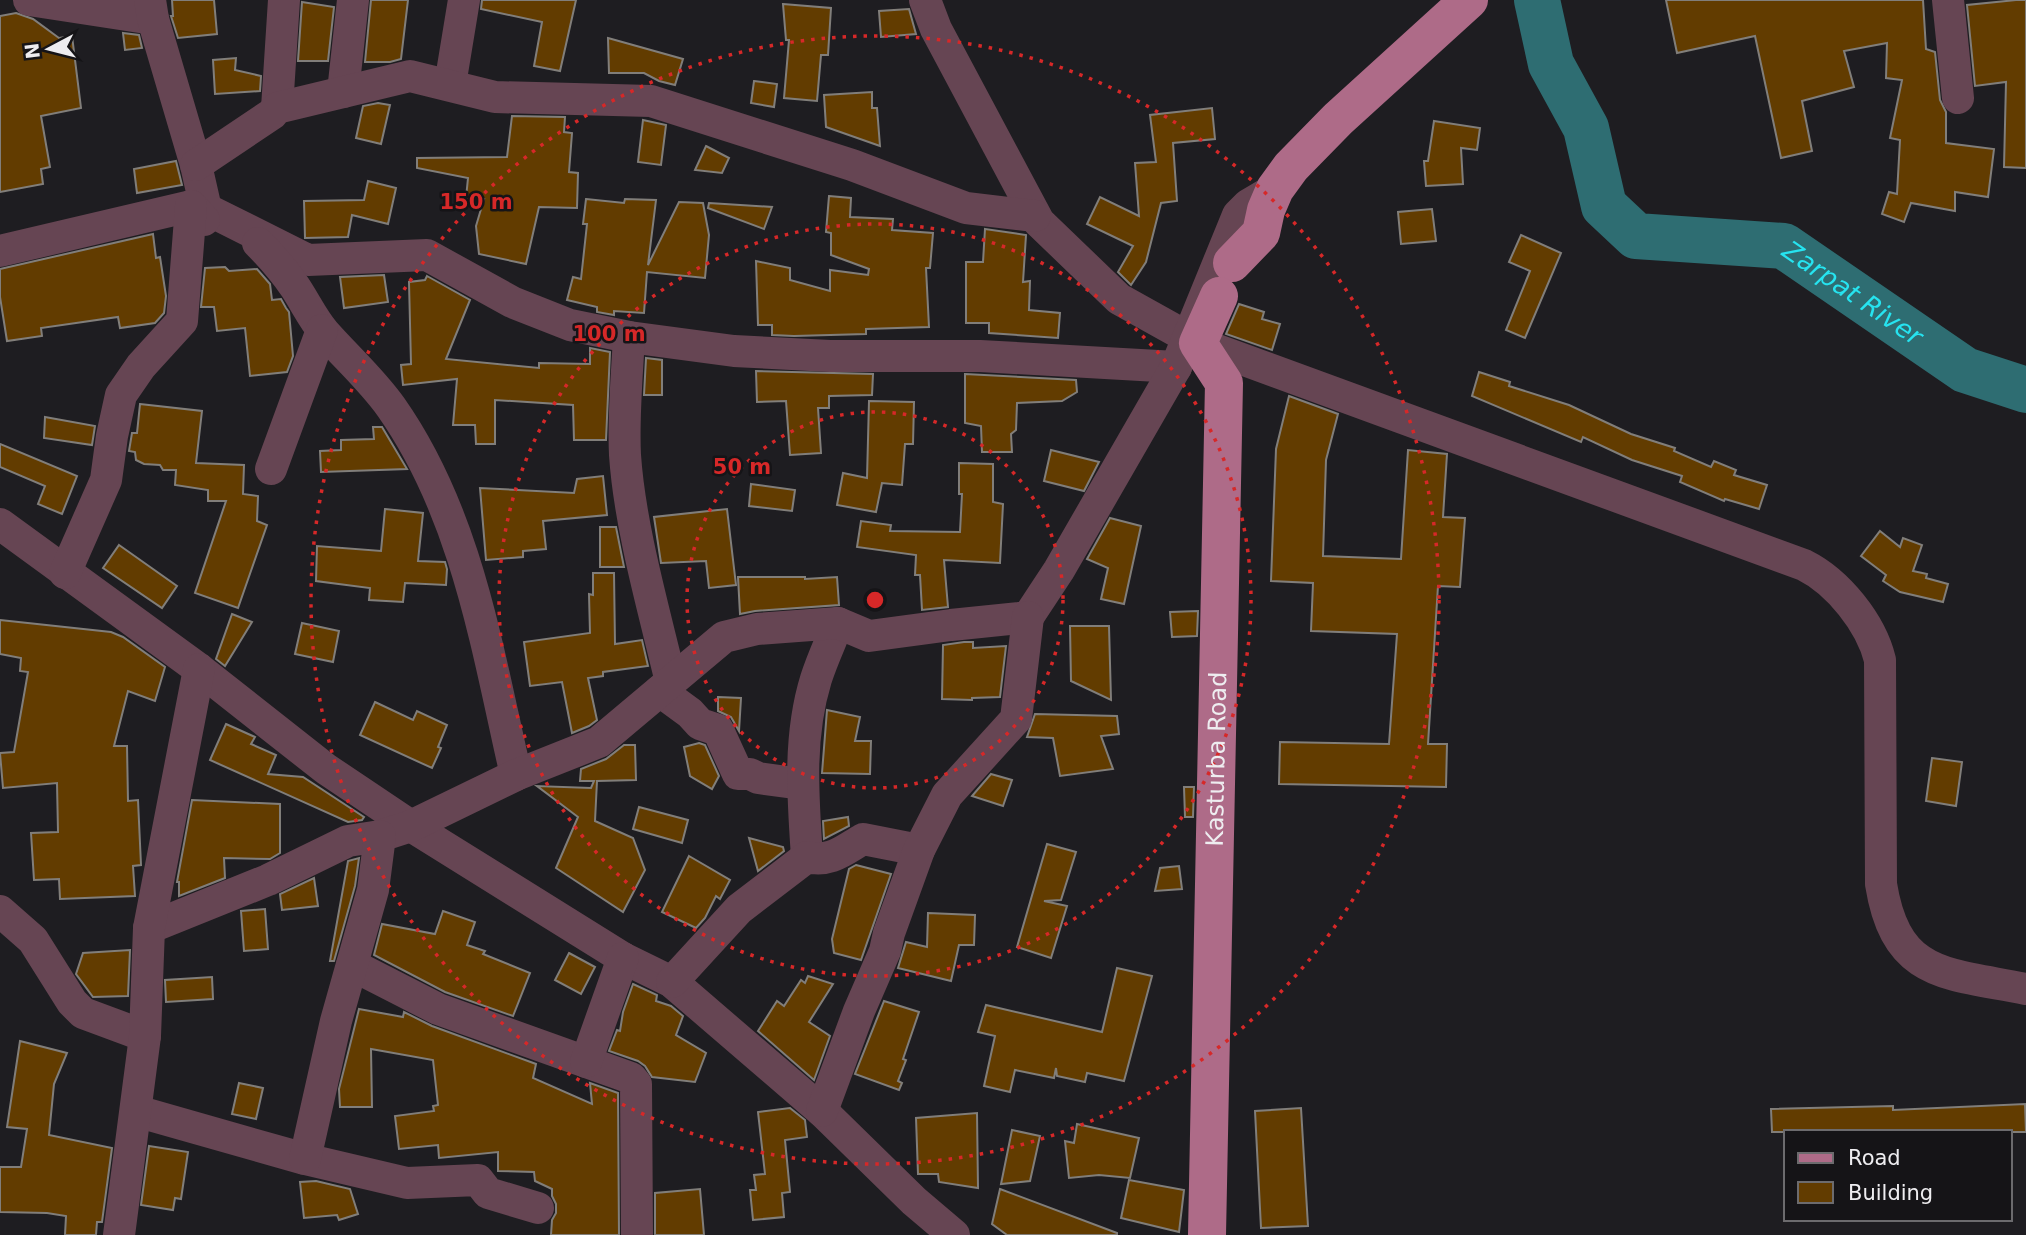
<svg xmlns="http://www.w3.org/2000/svg" width="2026" height="1235" viewBox="0 0 2026 1235" font-family="'DejaVu Sans',sans-serif">
  <rect width="100%" height="100%" fill="#1e1d21"/>
  <g fill="none" stroke-linecap="round" stroke-linejoin="round">
    <!-- river -->
    <path stroke="#2e6d72" stroke-width="46" id="s1" d="M1537 0 1551 64 1586 128 1604 206 1636 236 1784 246 1965 370 2026 390"/>
  </g>
  <!-- building -->
  <g fill="#623c00" stroke="#817e7a" stroke-width="2">
    <path d="M172 0H214L217 34 178 38 171 16H173Z"/>
    <path d="M371 0H408L401 59 390 62H365Z"/>
    <path d="M482 0H576L560 71 534 66 542 22 481 9Z"/>
    <path d="M1666 0H1923L1926 49 1935 52 1940 100 1946 112V143L1994 149 1988 197 1955 192V211L1911 203 1904 222 1882 214 1889 192 1897 194 1900 140 1890 138 1902 80 1886 78 1887 43 1844 51 1854 87 1802 101 1812 151 1781 158 1755 36 1677 53Z"/>
    <path d="M2016 0H2026V168L2004 167 2006 82 1975 86 1967 5Z"/>
    <path d="M302 2 334 7 328 61H298Z"/>
    <path d="M783 4 831 8 828 55H821L817 101 784 98 789 40H786Z"/>
    <path d="M909 9 916 34 881 37 879 11Z"/>
    <path d="M16 13 33 19 59 38 72 36 81 108 41 116 50 167 41 169 43 184 0 192V16Z"/>
    <path d="M123 33 139 35 142 48 125 50Z"/>
    <path d="M608 38 683 59 675 85 659 81 644 73H609Z"/>
    <path d="M236 58 235 70 261 76 260 91 215 94 213 60Z"/>
    <path d="M754 81 777 84 774 107 751 103Z"/>
    <path d="M872 92V108H877L880 146 826 127 824 95Z"/>
    <path d="M378 103 390 105 381 144 356 138 363 106Z"/>
    <path d="M1212 108 1215 139 1173 143 1177 201 1161 203 1146 262 1131 285 1118 272 1133 246 1087 224 1100 197 1139 216 1135 163 1156 162 1150 115Z"/>
    <path d="M512 116 565 117 564 132 572 133 569 172 578 173 577 208 539 207 526 264 479 254 476 226 484 199 466 198 468 178 417 168V158L507 157Z"/>
    <path d="M643 120 666 125 661 165 638 162Z"/>
    <path d="M1434 121 1480 128 1477 150 1461 148 1463 184 1426 186 1424 161H1428Z"/>
    <path d="M706 146 729 158 722 173 695 170Z"/>
    <path d="M176 161 182 185 137 193 134 169Z"/>
    <path d="M368 181 396 188 388 224 352 215 348 237 305 238 304 201 364 200Z"/>
    <path d="M829 196 851 198 850 217 893 219 892 230 933 233 930 268H926L929 327 866 329V334L794 336 772 335V325H758L756 261 790 268V280L830 291V270L868 275 869 269 831 255V233L826 232Z"/>
    <path d="M586 199 624 203 625 199 656 200 648 265 679 202 703 203 709 235 705 278 647 272 644 313 614 311V315L597 312V307L567 300 573 277 581 279 587 224H583Z"/>
    <path d="M709 203 772 207 764 229 708 208Z"/>
    <path d="M1432 209 1436 241 1401 244 1398 212Z"/>
    <path d="M985 229 1026 235 1023 282 1030 281 1029 310 1060 313 1058 338 989 333V323H966V262H983Z"/>
    <path d="M153 234 156 258 160 257 166 296 164 313 155 323 120 328 118 317 41 328 42 336 7 341 0 297V269Z"/>
    <path d="M1521 235 1561 253 1525 338 1506 330 1530 271 1509 262Z"/>
    <path d="M225 267 229 271 257 269 270 284 272 300 281 299 286 308 289 312 293 356 287 372 250 376 245 328 217 331 214 307H201L205 268Z"/>
    <path d="M384 275 388 302 344 308 340 277Z"/>
    <path d="M427 276 470 300 446 359 539 368V363L590 364V348L610 352 606 440H574L573 405 495 400V444H476L475 425H453L457 379 403 385 401 365 411 364 409 282 425 280Z"/>
    <path d="M1239 304 1264 312 1262 319 1280 324 1272 350 1226 334Z"/>
    <path d="M646 358 662 360V395H644Z"/>
    <path d="M756 371 873 374 872 395 829 396V408H818L821 453 790 455 786 401 757 402Z"/>
    <path d="M1479 372 1510 382 1509 386 1569 405 1631 434 1675 448 1674 451 1711 467 1714 461 1736 470 1734 475 1767 485 1759 509 1725 499 1724 501 1680 482 1682 476 1632 460 1583 437 1581 442 1472 396Z"/>
    <path d="M965 374 1076 380 1077 392 1062 401 1017 403 1016 430 1011 434 1012 452H982L981 426 965 423Z"/>
    <path d="M1289 396 1338 414 1326 460 1323 556 1401 559 1408 450 1447 454 1443 517 1465 518 1460 587 1438 586 1428 744H1447L1446 787 1279 784 1280 742 1389 744 1397 634 1311 631 1313 583 1271 581 1276 449Z"/>
    <path d="M869 401 914 402 913 444H905L902 485 882 483 876 512 837 505 843 473 867 478Z"/>
    <path d="M140 404 202 411 196 463 244 465 243 494 258 496 257 521 267 525 238 608 195 593 226 501H208V490L175 485 176 470H163L160 465 144 464 136 460 135 452 129 451 132 433H137Z"/>
    <path d="M45 417 95 426 92 445 44 438Z"/>
    <path d="M373 427H382L407 469 321 472 320 451 341 450V440L374 439Z"/>
    <path d="M0 444 77 476 62 514 38 504 45 486 0 467Z"/>
    <path d="M1051 450 1099 462 1084 491 1044 481Z"/>
    <path d="M959 463 993 464V502L1003 504 1000 563 944 560 948 607 922 610 920 575H915L916 555 857 547 861 521 891 525 890 531 960 532 962 494H959Z"/>
    <path d="M603 476 607 515 543 521 546 549 523 551V557L486 560 480 488 574 493 577 479Z"/>
    <path d="M751 484 795 490 792 511 749 506Z"/>
    <path d="M385 509 423 513 418 561 445 562 447 569 446 585 405 583 403 602 369 600 370 588 316 581 317 546 381 551Z"/>
    <path d="M727 509 736 585 709 588 706 561 661 563 654 517Z"/>
    <path d="M1110 518 1141 526 1124 604 1101 599 1108 568 1087 559Z"/>
    <path d="M600 527H616L624 567H600Z"/>
    <path d="M1880 531 1900 547 1903 538 1922 545 1913 571 1927 574 1926 578 1948 584 1943 602 1900 592 1883 581 1886 575 1861 556Z"/>
    <path d="M119 545 177 586 162 608 103 568Z"/>
    <path d="M593 573H614L615 644 642 640 648 666 603 672V676L588 678 597 720 589 726 572 733 562 682 530 686 524 642 590 633 589 594 593 595Z"/>
    <path d="M738 577H805V579L837 577 839 605 755 611 740 614Z"/>
    <path d="M1198 611 1197 636 1172 637 1170 612Z"/>
    <path d="M232 614 252 622 225 666 216 659Z"/>
    <path d="M0 620 111 632 123 637 165 667 155 701 128 691 114 746H127L128 801 138 800 141 865 133 866 135 896 60 899 59 879 34 880 31 833 58 832 57 783 3 788 0 753 14 752 28 672 20 671 21 658 0 654Z"/>
    <path d="M302 623 339 631 333 662 295 654Z"/>
    <path d="M1070 626H1109L1111 700 1071 681Z"/>
    <path d="M964 642H973V648L1006 646 1000 697 972 698V700L942 699 943 645Z"/>
    <path d="M718 697 741 698 739 731 731 717 718 711Z"/>
    <path d="M375 702 413 720 417 711 447 725 438 747 441 748 432 768 360 735Z"/>
    <path d="M827 710 860 717 855 741H871L870 774 822 773Z"/>
    <path d="M1035 714 1117 716 1119 734 1101 736 1113 769 1060 776 1053 738 1027 737Z"/>
    <path d="M226 724 255 737 251 744 276 755 268 774 303 777 364 817 362 820 348 822 210 760Z"/>
    <path d="M699 743 705 745 719 776 712 789 690 776 684 747Z"/>
    <path d="M624 745H635L636 780 597 781 595 821 633 838 645 870 623 912 556 868 578 817 537 786 591 788 594 781H580L581 769 606 759Z"/>
    <path d="M1932 758 1962 762 1956 806 1926 801Z"/>
    <path d="M991 774 1012 780 1003 806 972 796Z"/>
    <path d="M1184 787H1194L1193 817H1185Z"/>
    <path d="M192 800 280 804V853L270 859 224 858 225 878 179 896V882H177Z"/>
    <path d="M639 807 688 820 682 843 633 829Z"/>
    <path d="M848 817 849 826 824 839 823 821Z"/>
    <path d="M749 838 783 847 784 851 758 871Z"/>
    <path d="M1047 844 1076 852 1061 900 1044 901 1067 906 1051 958 1017 947Z"/>
    <path d="M689 856 730 880 720 899 716 896 705 918 696 928 662 912Z"/>
    <path d="M359 858 355 886 334 961H330L348 861Z"/>
    <path d="M856 865 891 874 861 960 834 953 832 939 849 869Z"/>
    <path d="M1179 866 1182 889 1155 891 1160 868Z"/>
    <path d="M314 878 318 906 282 910 280 894Z"/>
    <path d="M265 909 268 949 244 951 241 911Z"/>
    <path d="M443 911 475 922 467 945 485 951 483 954 530 973 513 1016 445 992 374 955 382 924 435 934Z"/>
    <path d="M928 913 975 915 974 945H959L951 981 898 968 906 942 927 947Z"/>
    <path d="M130 950 128 996 93 997 76 974 83 953Z"/>
    <path d="M569 953 595 967 581 994 555 980Z"/>
    <path d="M1117 968 1152 976 1124 1081 1087 1073 1085 1082 1057 1076 1056 1068 1054 1078 1015 1070 1010 1092 984 1086 995 1036 978 1032 986 1005 1102 1032Z"/>
    <path d="M808 976 833 984 809 1022 830 1036 814 1080 758 1031 777 1001 784 1006 801 980 805 983Z"/>
    <path d="M212 977 213 999 166 1002 165 980Z"/>
    <path d="M633 984 657 995 656 1001 671 1006 683 1016 676 1035 706 1053 695 1082 652 1077 645 1066 638 1061 609 1051 617 1030 620 1031 623 1012Z"/>
    <path d="M884 1001 919 1012 903 1059 906 1060 898 1081 902 1083 899 1090 855 1074Z"/>
    <path d="M359 1009 403 1017 404 1012 432 1026 536 1064 533 1078 592 1104 590 1083 618 1093 619 1235H551L552 1220 556 1213V1204L552 1196V1189L535 1181 534 1172 498 1171V1152L439 1158 438 1145 399 1149 395 1116 434 1111 433 1106 438 1105 433 1060 371 1049 372 1107H340L339 1089Z"/>
    <path d="M20 1041 67 1053 54 1084 49 1135 112 1148 102 1222H97L96 1235H65L66 1216 47 1213 0 1212V1167H21L27 1129 7 1127Z"/>
    <path d="M239 1083 263 1088 256 1119 232 1114Z"/>
    <path d="M2025 1104 2026 1132H1772L1771 1109 1893 1106V1110Z"/>
    <path d="M790 1108 805 1120 807 1137 785 1140 790 1192 782 1193 784 1217 753 1220 750 1190H756L754 1175 765 1174 758 1112Z"/>
    <path d="M1301 1108 1308 1226 1261 1228 1255 1111Z"/>
    <path d="M977 1113 978 1188 939 1182 938 1174H918L916 1118Z"/>
    <path d="M1077 1124 1139 1138 1130 1178 1099 1175 1069 1178 1065 1141 1074 1143Z"/>
    <path d="M1012 1130 1040 1136 1030 1181 1001 1184Z"/>
    <path d="M149 1146 188 1152 181 1199 175 1198 173 1210 141 1205Z"/>
    <path d="M1129 1180 1184 1190 1179 1232 1121 1218Z"/>
    <path d="M316 1181 350 1189 358 1214 339 1220 337 1215 304 1218 300 1182Z"/>
    <path d="M700 1189 704 1235H655V1193Z"/>
    <path d="M1000 1189 1117 1233V1235H1007L992 1224Z"/>
  </g>
  <g fill="none" stroke-linecap="round" stroke-linejoin="round">
    <!-- minor -->
    <g stroke="#664553" stroke-width="32">
      <path d="M29 0 153 19"/>
      <path d="M150 0 153 19 196 165 206 209 308 260 427 255 512 302 570 325 629 337 734 351 830 356H980L1176 367"/>
      <path d="M925 0 936 29 1039 222 1119 299 1198 343 1804 565C1838 582 1871 623 1880 660L1881 884C1896 978 1947 973 2026 989"/>
      <path d="M1948 0 1958 98"/>
      <path d="M450 85 464 0"/>
      <path d="M343 92 353 0"/>
      <path d="M277 108 284 0"/>
      <path d="M196 165 272 114 277 108 410 76 495 97 651 101 852 165 966 208 1035 216"/>
      <path d="M258 243C272 257 284 271 295 287 305 302 313 319 324 332 346 357 371 379 391 407 467 515 487 649 516 775"/>
      <path d="M0 251 191 206 204 220"/>
      <path d="M629 337C627 376 623 416 625 455 630 528 654 610 671 682"/>
      <path d="M271 469 322 330"/>
      <path d="M0 524 199 669 326 769 411 826 623 958 672 982 822 1111 914 1201 954 1235"/>
      <path d="M65 573 106 480 112 436 121 395 141 366 182 321 191 206"/>
      <path d="M660 691 690 713 700 724 718 730 738 774H750L758 778 802 784"/>
      <path d="M807 857C803 798 798 737 816 679 822 660 831 641 838 623"/>
      <path d="M0 911 33 940 72 1002 83 1013 145 1036"/>
      <path d="M149 928 268 880 348 841 380 836 411 826 516 775 599 742 724 637 757 629 838 623 869 636 951 625 1028 617 1059 570 1176 367 1238 215 1248 205 1275 189"/>
      <path d="M352 965 438 1009 631 1078 636 1084 637 1235"/>
      <path d="M672 982 739 909 807 857C830 863 844 850 863 839L919 850"/>
      <path d="M586 1062 623 958"/>
      <path d="M136 1111 305 1159 407 1183 478 1180 488 1193 538 1208"/>
      <path d="M822 1111 859 1011 885 951 889 933 919 850 947 795 1016 719 1028 617"/>
      <path d="M305 1159 336 1021 373 890 380 836"/>
      <path d="M119 1235 145 1036 149 928 199 669"/>
    </g>
    <!-- major -->
    <g stroke="#ae6b88" stroke-width="38">
      <path d="M1232 263 1261 233 1266 210 1275 189 1291 167 1338 119 1469 0"/>
      <path id="s2" d="M1207 1235 1224 383 1198 343 1219 296"/>
    </g>
  </g>
  <!-- distance rings -->
  <g fill="none" stroke="#d62828" stroke-width="3.5" stroke-dasharray="3.5 7">
    <circle cx="875" cy="600" r="188"/>
    <circle cx="875" cy="600" r="376"/>
    <circle cx="875" cy="600" r="564"/>
  </g>
  <g text-anchor="middle" dominant-baseline="central" stroke-width="5" stroke-linejoin="round" paint-order="stroke">
    <!-- street labels -->
    <g font-size="24" fill="#eeedf0" stroke="#151417">
      <text stroke="none"><textPath href="#s2" startOffset="476">Kasturba Road</textPath></text>
    </g>
    <!-- water labels -->
    <g font-size="26" font-style="italic" fill="#26e4f0" stroke="#151417">
      <text stroke="none"><textPath href="#s1" startOffset="494">Zarpat River</textPath></text>
    </g>
  </g>
  <circle cx="875" cy="600" r="10" fill="#d62828" stroke="#151417" stroke-width="3.5"/>
  <g font-size="21" text-anchor="middle" font-weight="bold" fill="#d62828" stroke="#151417" stroke-width="5" stroke-linejoin="round" paint-order="stroke">
    <text x="476" y="209">150 m</text>
    <text x="609" y="341">100 m</text>
    <text x="742" y="474">50 m</text>
  </g>
  <!-- legend -->
  <rect x="1784" y="1130" width="228" height="91" fill="#151417" stroke="#6c6b6e" stroke-width="2"/>
  <rect x="1798" y="1153" width="35" height="10" fill="#ae6b88" stroke="#6c6b6e" stroke-width="2"/>
  <text x="1848" y="1165" font-size="21" fill="#eeedf0">Road</text>
  <rect x="1798" y="1182" width="35" height="21" fill="#623c00" stroke="#6c6b6e" stroke-width="2"/>
  <text x="1848" y="1200" font-size="21" fill="#eeedf0">Building</text>
  <!-- north arrow -->
  <g transform="translate(49 49) rotate(263)" stroke="#151417" stroke-width="5" paint-order="stroke">
  <path d="M0-5L12 26L0 18L-12 26Z" fill="#eeedf0"/>
  <text y="-10" font-size="19" font-weight="bold" text-anchor="middle" fill="#eeedf0">N</text>
  </g>
</svg>
